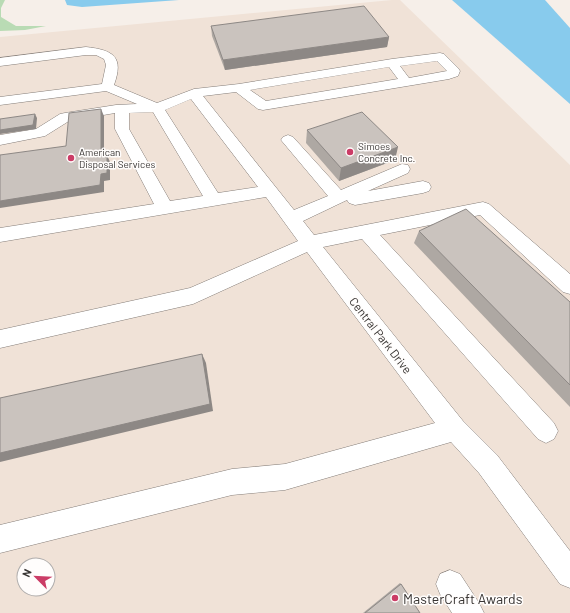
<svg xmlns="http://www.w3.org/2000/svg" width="570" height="613" viewBox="0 0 570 613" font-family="Barlow,sans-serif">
  <rect width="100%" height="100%" fill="#f6efe9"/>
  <!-- built -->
  <path fill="#f0e2d7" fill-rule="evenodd" d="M392 0H400L570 165V613H0V37ZM24 565H48V589H24Z"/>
  <!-- green -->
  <path fill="#b9dbb4" d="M0 0H5L1 8V17L16 26H46L25 30 0 31Z"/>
  <!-- water -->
  <g fill="#88cbed">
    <path d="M65 0H179L82 7 67 5Z"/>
    <path d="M452 0H545L570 28V104Z"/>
  </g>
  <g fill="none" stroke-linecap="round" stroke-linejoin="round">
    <defs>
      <g id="minor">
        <path d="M86 47C114 50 124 57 114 85L157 103 194 89 239 84 392 59 440 53 444 54 458 68 460 71 458 76 449 79 263 110 258 109 236 92 203 96 294 210 328 196 281 140 283 137 288 135 293 137 341 190 402 164 408 165 410 169 408 173 368 191 423 181 429 183 431 187 429 191 423 193 355 205 349 203 347 200 303 221 314 235 483 202 489 204 570 274V294L563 292 480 215 380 235 554 423 558 431 554 439 546 443 538 439 362 239 323 247 463 421 497 455 570 551V588L560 584 479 473 451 442 285 490 232 495 0 553V525L232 469 285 464 435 423 307 252 193 304 0 348V330L190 288 298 241 266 197 0 242V228L154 204 115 129V113L69 121 45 136 0 145V135L36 129 60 114 65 113 116 105 137 104 106 91 0 105V97L102 84 106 65 104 59 96 55H86L0 66V58ZM437 61 447 71 409 78 400 66ZM389 67 398 79 266 101 250 90ZM191 99 258 187 218 193 165 110ZM153 112 203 196 170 201 129 129V113Z"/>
        <path d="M450 570 460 574 479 603 484 613H452L440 594 436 584 440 574Z"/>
      </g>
    </defs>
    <!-- minor casing -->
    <use href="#minor" stroke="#847d78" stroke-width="1"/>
    <!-- minor -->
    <use href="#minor" fill="#fff" fill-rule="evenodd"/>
  </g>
  <!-- wall -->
  <g fill="#aea8a3">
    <path d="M211 26 389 37 387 47 225 70 212 36Z"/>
    <path d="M307 130 395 160 339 181 306 143Z"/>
    <path d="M419 231 570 302V407L414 243Z"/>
    <path d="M400 583 401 584 420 613H363Z"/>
  </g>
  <!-- shaded-wall -->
  <g fill="#8d8885">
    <path d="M389 37 387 47 225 70 223 60Z"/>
    <path d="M101 109 104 116V163L101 156Z"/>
    <path d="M35 114 37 118 36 129 0 134V130Z"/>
    <path d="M398 147 395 160 339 181 341 168Z"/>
    <path d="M107 155 110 162V180L104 181V192L0 208V201L101 174Z"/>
    <path d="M202 354 206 363 213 411 0 462V453Z"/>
  </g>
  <!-- building -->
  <g fill="#cac3be" stroke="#8d8885">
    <path d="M364 6 389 37 223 60 211 26Z"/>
    <path d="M101 109V156L107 155V173L101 174 100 185 0 201V155L66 146 69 113Z"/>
    <path d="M362 112 398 147 341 168 307 130Z"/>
    <path d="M35 114 33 125 0 130V119Z"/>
    <path d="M466 209 570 302V385L419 231Z"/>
    <path d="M202 354 210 404 0 453V398Z"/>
    <path d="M401 584 420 613H365Z"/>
  </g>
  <!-- markers -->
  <g fill="#cb3c66" stroke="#fffdfc" stroke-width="1.5">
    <circle cx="350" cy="152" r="4"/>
    <circle cx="71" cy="158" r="4"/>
    <circle cx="395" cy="598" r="4"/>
  </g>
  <g text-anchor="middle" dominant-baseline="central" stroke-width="3" stroke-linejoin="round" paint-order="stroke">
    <!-- far-poi labels -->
    <g font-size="10" fill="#383533" stroke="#fffdfc" text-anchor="start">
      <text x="358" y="146">Simoes<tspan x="358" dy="12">Concrete Inc.</tspan></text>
      <text x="79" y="152">American<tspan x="79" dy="12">Disposal Services</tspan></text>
    </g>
    <!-- street labels -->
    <g font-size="12" fill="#383533" stroke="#fffdfc">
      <text transform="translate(381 335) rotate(52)">Central Park Drive</text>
    </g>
    <!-- near-poi labels -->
    <g font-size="14" fill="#383533" stroke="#fffdfc" text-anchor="start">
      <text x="403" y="598">MasterCraft Awards</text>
    </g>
  </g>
  <!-- north arrow -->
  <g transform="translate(36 577) rotate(294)"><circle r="19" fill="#fffdfc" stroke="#afadac"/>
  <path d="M0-3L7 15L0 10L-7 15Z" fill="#cb3c66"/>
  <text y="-6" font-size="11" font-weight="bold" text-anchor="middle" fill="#383533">N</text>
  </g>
</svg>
